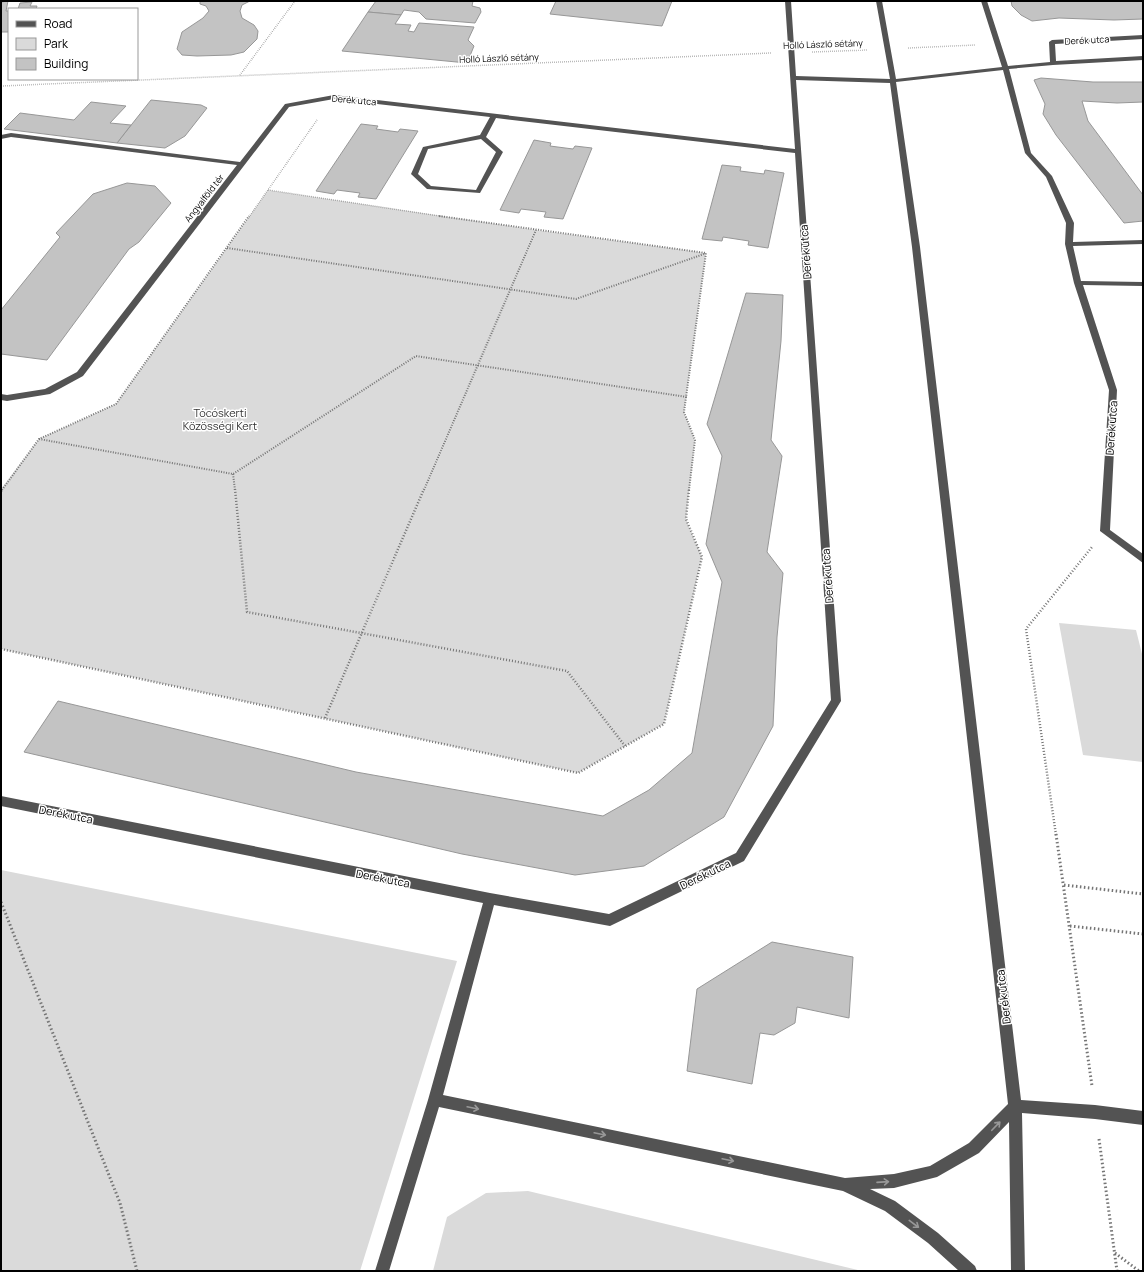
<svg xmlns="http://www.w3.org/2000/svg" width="1144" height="1272" viewBox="0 0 1144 1272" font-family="Manrope,sans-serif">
  <rect width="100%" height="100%" fill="#fff"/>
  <!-- green -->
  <g fill="#dadada">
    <path d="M268 190 536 230 706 253 684 412 695 440 686 519 702 557 664 724 578 773 1 649V489L39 439 116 404Z"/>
    <path d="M1059 623 1136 630 1143 658V762L1083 755Z"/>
    <path d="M1 870 457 961 360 1271H1Z"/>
    <path d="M528 1191 862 1271H433L447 1217 486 1193Z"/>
  </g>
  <!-- building -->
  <g fill="#c3c3c3" stroke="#979797">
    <path d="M8 1 6 11H9V29L8 32H1V2Z"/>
    <path d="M200 1H250L242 5 240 11 242 18 254 25 258 31 257 39 244 52 231 55 197 56 182 55 177 49 182 32 203 18 209 11 206 6 200 4Z"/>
    <path d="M376 1H473L472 6 480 8 481 12 475 23 426 19 419 12 404 10 401 15 368 12Z"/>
    <path d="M556 1H672L662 26 550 14Z"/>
    <path d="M1011 1H1143V19L1114 20 1059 18 1032 21 1021 15 1012 6Z"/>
    <path d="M32 2 30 6H37L36 9H18L20 3Z"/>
    <path d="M368 12 401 15 395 24 411 25 408 31 414 32 419 23 474 27 468 40 474 46 467 63 342 51Z"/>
    <path d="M1041 78 1093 82H1143V102L1117 103 1082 101 1088 121 1143 195V221L1124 223 1056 135 1043 114 1045 104 1034 80Z"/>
    <path d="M151 100 201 105 207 108 185 136 165 148 117 143Z"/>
    <path d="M91 102 126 106 110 123 131 125 117 143 4 129 20 113 74 120Z"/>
    <path d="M361 124 378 126 376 129 398 132 400 129 418 131 376 199 358 197 360 193 337 190 334 194 316 191Z"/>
    <path d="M534 140 551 143 550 146 573 149 575 146 592 148 563 219 544 217 546 212 521 209 519 213 500 210Z"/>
    <path d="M722 165 741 167 740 171 764 174 765 170 784 173 768 248 748 245 749 241 723 237 722 241 702 239Z"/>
    <path d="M127 183 155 186 171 203 139 242 129 249 47 360 1 354V310L60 237 56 233 93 194Z"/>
    <path d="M746 293 783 295 781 341 771 440 782 456 767 552 783 573 777 637 773 726 724 817 644 866 575 875 462 854 24 752 58 701 356 772 603 816 649 790 692 753 722 582 706 544 722 456 707 424Z"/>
    <path d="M772 942 853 957 849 1018 797 1007 795 1023 774 1035 760 1033 752 1084 687 1071 697 989Z"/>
  </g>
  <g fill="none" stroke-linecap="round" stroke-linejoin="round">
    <!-- path-far3 -->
    <g stroke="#757575" stroke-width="1.5" stroke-dasharray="0.5 1.5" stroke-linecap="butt">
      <path d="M908 48 975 45"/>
      <path d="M812 52 867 50"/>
      <path d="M240 75 295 1"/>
      <path d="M1 86 771 53"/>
      <path d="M268 190 446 217"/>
      <path d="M249 217 317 120"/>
    </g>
    <!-- path-far2 -->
    <g stroke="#757575" stroke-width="2" stroke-dasharray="1 1.5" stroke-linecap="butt">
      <path d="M439 216 706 253 684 412 695 440 689 490"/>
      <path d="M227 248 576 299 704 254"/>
      <path d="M39 439 233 474 416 356 687 397"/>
      <path d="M233 474 235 490"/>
      <path d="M2 490 39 439 116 404 249 216"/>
      <path d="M424 490 536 230"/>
    </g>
    <!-- path-far1 -->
    <g stroke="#757575" stroke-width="2.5" stroke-dasharray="1 2" stroke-linecap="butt">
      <path d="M235 489 247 612 567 671 625 746"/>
      <path d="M1 491 3 489"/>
      <path d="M1 649 578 773 664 724 702 557 686 519 689 489"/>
      <path d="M325 718 424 489"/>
      <path d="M1056 835 1026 629 1092 547"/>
    </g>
    <!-- path -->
    <g stroke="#757575" stroke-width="3" stroke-dasharray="1.5 2.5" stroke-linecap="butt">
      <path d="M1056 834 1092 1086"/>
      <path d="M1064 885 1143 894"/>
      <path d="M1 902 120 1203 137 1271"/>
      <path d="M1070 926 1143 934"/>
      <path d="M1099 1139 1117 1271"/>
      <path d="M1115 1253 1139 1271"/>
    </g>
    <!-- minor -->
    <path fill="#535353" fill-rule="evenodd" d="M785 1H791L796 76 890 79 876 1H882L896 79 1002 67 981 1H987L1008 66 1050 62 1049 42 1052 40 1143 35V39L1055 44 1056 61 1143 56V60L1053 65 1009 69 1031 153 1052 176 1074 223 1073 242 1143 240V244L1073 246 1081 281 1143 282V286L1083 285 1117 390 1110 530 1143 554V563L1100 531 1109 390 1074 283 1065 244 1066 223 1046 177 1025 153 1003 70 896 82 920 247 1021 1100 1095 1105 1143 1111V1125L1095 1119 1022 1113 1025 1271H1011L1009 1122 979 1153 937 1177 894 1188 870 1189 895 1201 938 1233 975 1266 977 1271H959L928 1243 885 1211 843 1191 439 1107 389 1271H375L428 1100 483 903 1 806V796L490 893 609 914 736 853 831 700 795 153 496 118 486 137 503 152 480 193 427 189 411 174 423 147 480 135 490 117 334 99 289 107 83 376 50 394 7 401 1 400V394L7 395 45 389 77 372 237 165 11 137 1 139V135L11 133 240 162 285 104 334 95 795 149ZM796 80 890 83 912 247 1008 1104 969 1143 930 1166 894 1174 845 1178 443 1095 494 905 610 926 744 861 841 701ZM481 139 496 152 476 190 431 186 418 174 428 149Z"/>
  </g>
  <!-- one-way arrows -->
  <defs><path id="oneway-shaft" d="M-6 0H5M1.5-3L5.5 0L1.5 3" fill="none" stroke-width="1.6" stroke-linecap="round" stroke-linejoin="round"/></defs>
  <g stroke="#989898">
    <use href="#oneway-shaft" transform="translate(473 1108) rotate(12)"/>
    <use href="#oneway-shaft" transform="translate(996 1126) rotate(-46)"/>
    <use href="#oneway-shaft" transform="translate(600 1134) rotate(12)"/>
    <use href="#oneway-shaft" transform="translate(728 1160) rotate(12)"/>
    <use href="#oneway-shaft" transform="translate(883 1182) rotate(-4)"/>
    <use href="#oneway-shaft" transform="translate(914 1224) rotate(37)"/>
  </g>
  <g text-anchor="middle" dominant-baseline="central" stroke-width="3" stroke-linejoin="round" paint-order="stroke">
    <!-- far-street labels -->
    <g font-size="9" fill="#000" stroke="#fff">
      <text transform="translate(1087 40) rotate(-3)">Derék utca</text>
      <text transform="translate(823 44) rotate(-2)">Holló László sétány</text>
      <text transform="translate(499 58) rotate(-2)">Holló László sétány</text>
      <text transform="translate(354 100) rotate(5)">Derék utca</text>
      <text transform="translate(204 198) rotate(-52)">Angyalföld tér</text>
    </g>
    <!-- street labels -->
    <g font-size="11" fill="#000" stroke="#fff">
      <text transform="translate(805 252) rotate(-94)">Derék utca</text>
      <text transform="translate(1111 428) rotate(-86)">Derék utca</text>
      <text transform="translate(827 576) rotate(-94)">Derék utca</text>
      <text transform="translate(66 814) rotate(11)">Derék utca</text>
      <text transform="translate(705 874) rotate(-26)">Derék utca</text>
      <text transform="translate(383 878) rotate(11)">Derék utca</text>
      <text transform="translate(1003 997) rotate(-97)">Derék utca</text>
    </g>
    <!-- park labels -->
    <g font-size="11" fill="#313131" stroke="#fff">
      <text x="220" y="412">Tócóskerti<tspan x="220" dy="13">Közösségi Kert</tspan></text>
    </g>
  </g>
  <!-- border -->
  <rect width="1144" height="1272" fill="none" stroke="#000000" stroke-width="4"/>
  <!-- legend -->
  <rect x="8" y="8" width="130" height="72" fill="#ffffff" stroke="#999999"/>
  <rect x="16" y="21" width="20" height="6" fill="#535353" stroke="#999999"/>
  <text x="44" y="28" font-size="12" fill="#000000">Road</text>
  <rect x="16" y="38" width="20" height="12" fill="#dadada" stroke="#999999"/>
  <text x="44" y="48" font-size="12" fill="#000000">Park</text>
  <rect x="16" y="58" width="20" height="12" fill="#c3c3c3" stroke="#999999"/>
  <text x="44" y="68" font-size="12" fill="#000000">Building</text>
</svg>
